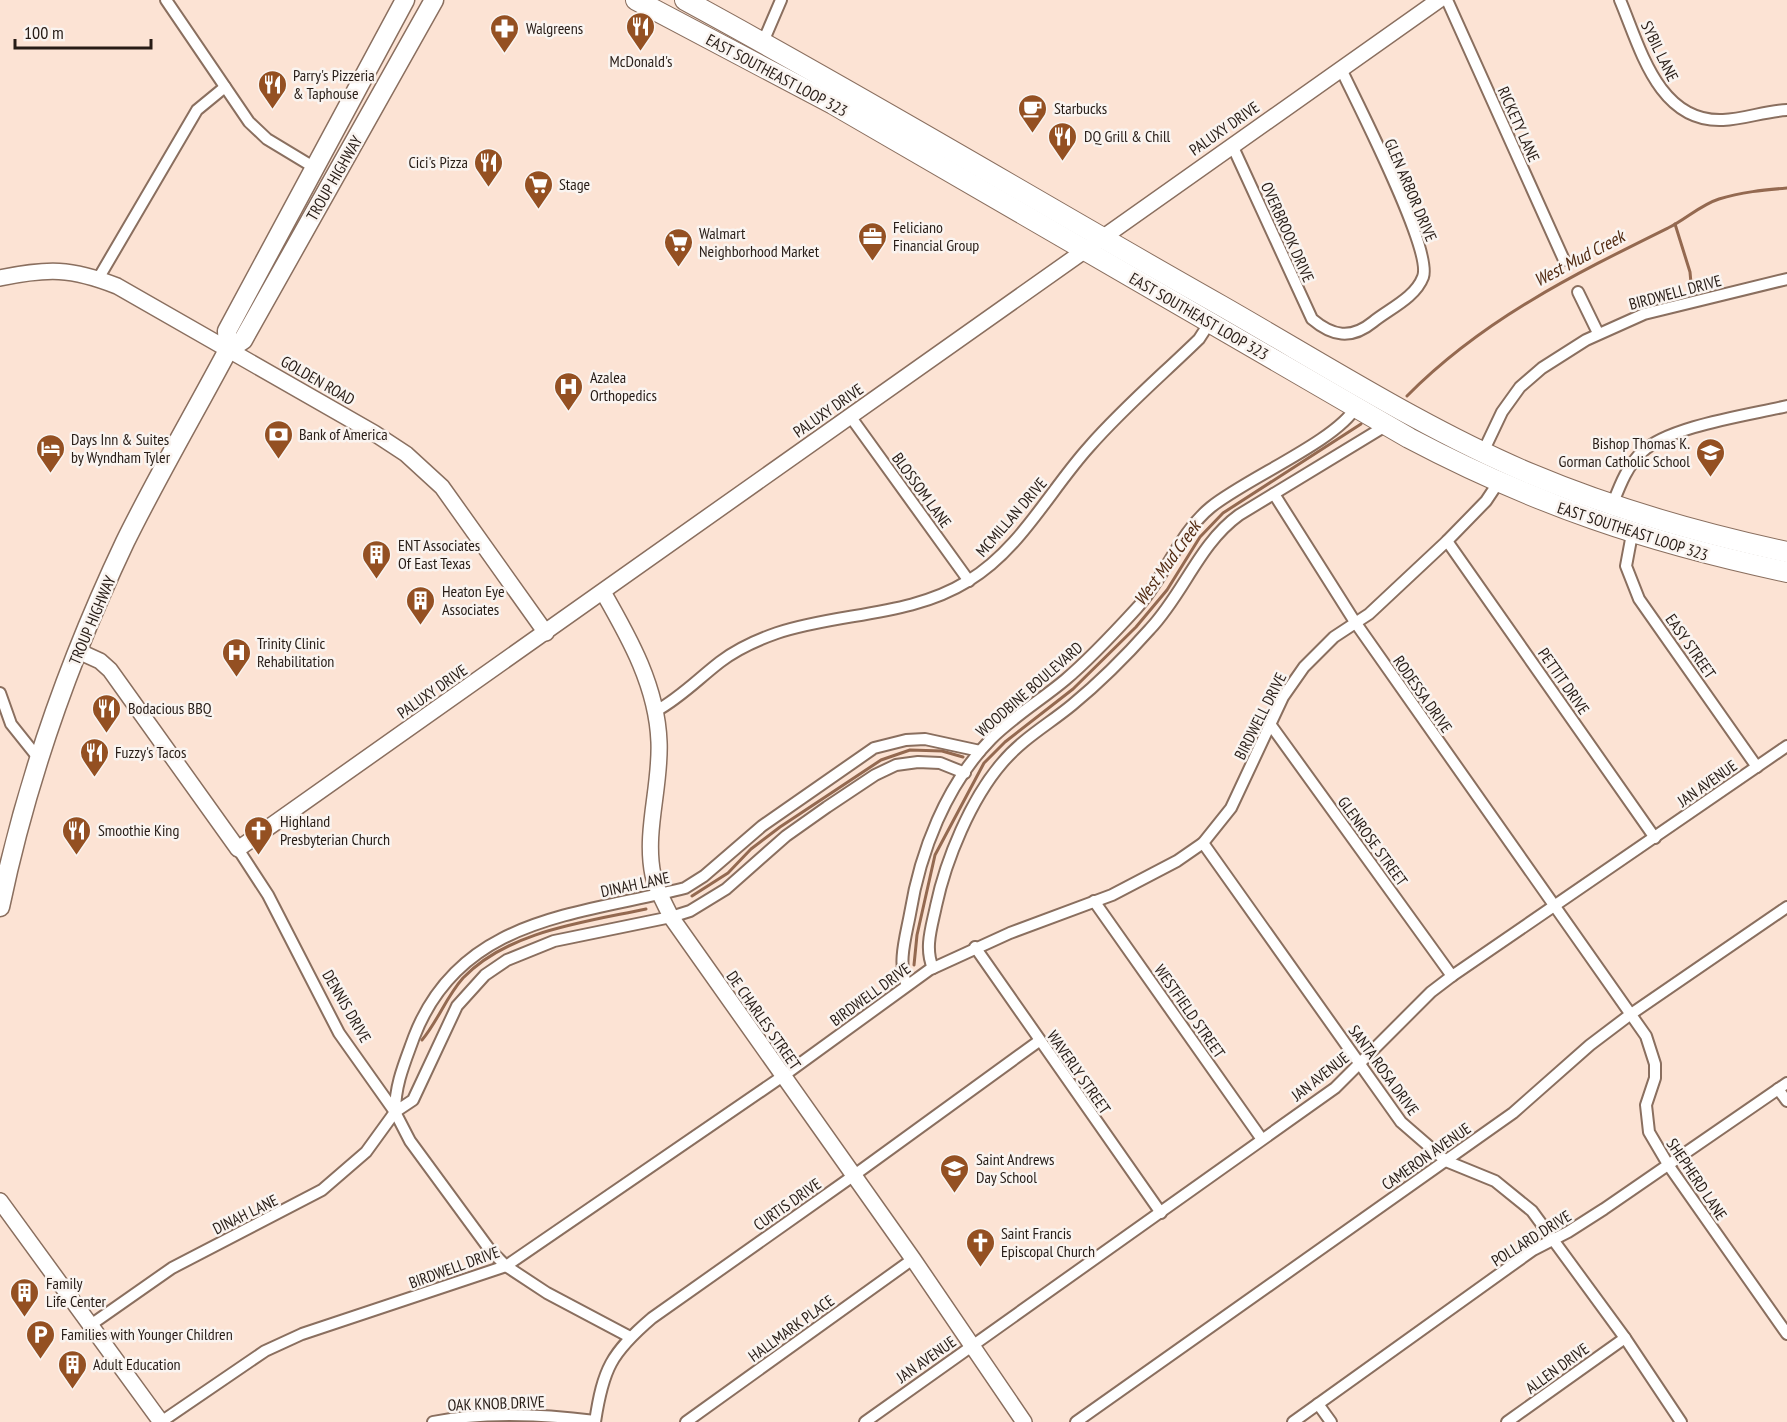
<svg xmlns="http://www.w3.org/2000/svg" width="1787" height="1422" viewBox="0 0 1787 1422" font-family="'PT Sans Narrow',sans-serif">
  <rect width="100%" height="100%" fill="#fce3d4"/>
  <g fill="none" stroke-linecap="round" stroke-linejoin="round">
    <!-- stream -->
    <g stroke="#946950" stroke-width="3">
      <path d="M1675 224 1690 272 1692 294"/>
      <path d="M1407 396C1482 320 1573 275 1668 228 1685 220 1700 205 1719 199 1741 192 1764 190 1787 188"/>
      <path d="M692 896 728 873 751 849 780 827 881 760 910 750 942 751 963 757"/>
      <path d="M914 965 917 935 935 855 984 763 1005 742 1073 689 1136 627 1167 590 1200 537 1223 513 1361 424"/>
      <path d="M422 1040C438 1021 446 997 463 978 508 931 585 922 646 909"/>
    </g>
    <defs>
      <g id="street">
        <path d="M166 0 249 122 267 139 315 168"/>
        <path d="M1447 0 1564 260"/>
        <path d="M1620 0C1640 47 1658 123 1723 120 1745 119 1765 111 1787 110"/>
        <path d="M763 42 781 0"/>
        <path d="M1232 145 1312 319C1332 336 1351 340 1373 322 1389 309 1415 298 1423 277 1433 250 1357 103 1341 69"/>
        <path d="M98 279 197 110 225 87"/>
        <path d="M1578 292 1598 333"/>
        <path d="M850 416 969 581"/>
        <path d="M1483 452 1502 412 1520 387 1542 368 1586 340 1644 314 1787 279"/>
        <path d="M1274 494 1355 622 1646 1036 1655 1064V1078L1646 1105 1649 1132 1669 1166 1787 1334"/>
        <path d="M1611 508C1619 488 1626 467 1642 452 1669 426 1749 415 1787 406"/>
        <path d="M1632 534 1626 566 1639 599 1757 767"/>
        <path d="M1447 541 1655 838"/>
        <path d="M0 693 11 724 39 759"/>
        <path d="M656 711C680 698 698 679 720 662 737 649 757 640 777 633 840 612 910 617 968 581 1020 550 1050 490 1089 447 1123 408 1162 375 1199 339L1210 322"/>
        <path d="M1270 724 1452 976"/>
        <path d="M965 773 940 763 918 762 896 765 875 775 827 807 786 836 726 889 690 911 671 917 554 941 507 960 485 975 457 1006 413 1100 395 1112C395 1084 405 1062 414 1037 460 917 578 915 685 888L704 876 762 826 874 748 906 740 925 739 980 751"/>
        <path d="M1203 843 1401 1122 1446 1161 1495 1181 1532 1211 1625 1338 1681 1422"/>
        <path d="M238 849 268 895 339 1033 395 1112 410 1141 490 1250 506 1266 547 1293 630 1337"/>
        <path d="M1094 901 1261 1138"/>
        <path d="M975 947 1161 1213"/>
        <path d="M933 968C924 948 932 926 936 906 946 859 971 799 1002 763 1022 739 1049 724 1072 705 1100 682 1126 656 1150 629 1184 593 1199 544 1239 515L1387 425"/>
        <path d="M907 985C897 964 906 936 910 914 920 852 946 785 991 739 1013 717 1041 700 1065 680 1091 658 1114 633 1136 609 1165 578 1178 534 1211 507 1247 478 1336 441 1356 407"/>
        <path d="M1778 1089 1787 1101"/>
        <path d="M92 1324 172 1268 322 1190 366 1152 395 1112"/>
        <path d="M1318 1404 1331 1422"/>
        <path d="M161 1422 265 1351 302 1334 506 1266 783 1076 929 970 1010 933 1112 895 1177 861 1203 843 1231 808 1283 697 1304 667 1334 637 1369 614 1447 541 1486 501 1498 483"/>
        <path d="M433 1422C486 1411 542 1414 595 1421"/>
        <path d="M595 1422C603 1369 611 1353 652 1318L853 1176 1039 1041"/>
        <path d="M686 1422 913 1259"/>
        <path d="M865 1422 1335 1088 1431 992 1452 976 1787 746"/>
        <path d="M1076 1422 1513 1113 1590 1045 1631 1014 1787 907"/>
        <path d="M1293 1422 1533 1250 1568 1232 1604 1209 1787 1083"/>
        <path d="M1507 1422 1625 1338"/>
      </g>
      <g id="secondary">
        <path d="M0 278C48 268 71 268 117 286L374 433 406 454 442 487 546 633"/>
        <path d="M603 592C630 639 657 687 659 742 661 786 644 832 653 875 656 889 665 904 671 917L913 1259 1024 1422"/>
        <path d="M78 651 100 661 110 670 238 849 1439 0"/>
        <path d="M0 1201 161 1422"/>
      </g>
      <g id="primary">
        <path d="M228 350 227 331 405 0"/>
        <path d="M0 907C26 782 70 658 125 542 157 477 194 414 228 350L243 340 434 0"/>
      </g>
      <g id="highway">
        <path d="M636 0 833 104 1409 438C1536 505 1647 542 1787 572"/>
        <path d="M685 0C866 98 1041 204 1220 305 1320 362 1426 430 1531 474 1614 509 1699 533 1787 552"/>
      </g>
    </defs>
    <!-- street casing -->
    <use href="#street" stroke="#8a6f5f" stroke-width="14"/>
    <!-- secondary casing -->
    <use href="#secondary" stroke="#8a6f5f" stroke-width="18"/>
    <!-- primary casing -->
    <use href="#primary" stroke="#8a6f5f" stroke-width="21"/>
    <!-- highway casing -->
    <use href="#highway" stroke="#8a6f5f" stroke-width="22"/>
    <!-- street -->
    <use href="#street" stroke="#fff" stroke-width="10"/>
    <!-- secondary -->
    <use href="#secondary" stroke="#fff" stroke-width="15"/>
    <!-- primary -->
    <use href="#primary" stroke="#fff" stroke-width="18"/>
    <!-- highway -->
    <use href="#highway" stroke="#fff" stroke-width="20"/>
  </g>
  <!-- icons -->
  <defs>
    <symbol id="restaurant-pin" viewBox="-11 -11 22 30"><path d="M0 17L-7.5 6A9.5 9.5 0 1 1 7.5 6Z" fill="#945022" stroke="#faf4f0"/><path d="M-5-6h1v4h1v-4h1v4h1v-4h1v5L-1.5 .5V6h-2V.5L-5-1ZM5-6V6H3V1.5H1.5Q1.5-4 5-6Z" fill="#fff"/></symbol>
    <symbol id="pharmacy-pin" viewBox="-11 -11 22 30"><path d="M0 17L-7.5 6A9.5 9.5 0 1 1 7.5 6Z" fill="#945022" stroke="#faf4f0"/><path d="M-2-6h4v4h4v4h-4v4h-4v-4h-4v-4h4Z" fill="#fff"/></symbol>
    <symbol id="cafe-pin" viewBox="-11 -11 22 30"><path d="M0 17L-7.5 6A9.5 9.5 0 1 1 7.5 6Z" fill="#945022" stroke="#faf4f0"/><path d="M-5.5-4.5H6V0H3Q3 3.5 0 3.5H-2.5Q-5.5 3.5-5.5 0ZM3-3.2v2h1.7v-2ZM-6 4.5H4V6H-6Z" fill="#fff"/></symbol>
    <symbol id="supermarket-pin" viewBox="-11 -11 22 30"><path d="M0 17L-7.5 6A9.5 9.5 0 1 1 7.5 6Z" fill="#945022" stroke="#faf4f0"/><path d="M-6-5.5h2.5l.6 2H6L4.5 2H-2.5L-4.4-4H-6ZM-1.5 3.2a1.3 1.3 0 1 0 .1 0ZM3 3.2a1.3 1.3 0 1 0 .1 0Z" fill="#fff"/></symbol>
    <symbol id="office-pin" viewBox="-11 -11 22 30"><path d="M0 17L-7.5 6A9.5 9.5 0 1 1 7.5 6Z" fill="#945022" stroke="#faf4f0"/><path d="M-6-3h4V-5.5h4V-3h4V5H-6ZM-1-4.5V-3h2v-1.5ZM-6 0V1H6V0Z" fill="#fff"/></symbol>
    <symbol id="hospital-pin" viewBox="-11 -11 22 30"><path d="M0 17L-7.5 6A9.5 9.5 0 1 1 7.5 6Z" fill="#945022" stroke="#faf4f0"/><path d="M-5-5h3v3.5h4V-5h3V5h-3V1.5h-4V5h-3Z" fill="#fff"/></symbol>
    <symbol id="bank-pin" viewBox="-11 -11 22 30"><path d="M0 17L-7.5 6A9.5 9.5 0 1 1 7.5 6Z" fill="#945022" stroke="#faf4f0"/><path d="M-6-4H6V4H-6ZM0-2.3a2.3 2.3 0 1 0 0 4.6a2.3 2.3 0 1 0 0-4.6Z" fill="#fff"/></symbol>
    <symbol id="hotel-pin" viewBox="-11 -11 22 30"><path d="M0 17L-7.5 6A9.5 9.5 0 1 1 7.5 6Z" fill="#945022" stroke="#faf4f0"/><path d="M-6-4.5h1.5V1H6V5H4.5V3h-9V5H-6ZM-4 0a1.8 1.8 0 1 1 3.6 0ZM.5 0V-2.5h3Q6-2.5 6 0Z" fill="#fff"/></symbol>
    <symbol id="school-pin" viewBox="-11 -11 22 30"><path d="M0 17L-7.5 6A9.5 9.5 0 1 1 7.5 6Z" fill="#945022" stroke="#faf4f0"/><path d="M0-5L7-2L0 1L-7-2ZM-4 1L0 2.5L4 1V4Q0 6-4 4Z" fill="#fff"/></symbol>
    <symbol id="building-pin" viewBox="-11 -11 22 30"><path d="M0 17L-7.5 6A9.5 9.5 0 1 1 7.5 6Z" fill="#945022" stroke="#faf4f0"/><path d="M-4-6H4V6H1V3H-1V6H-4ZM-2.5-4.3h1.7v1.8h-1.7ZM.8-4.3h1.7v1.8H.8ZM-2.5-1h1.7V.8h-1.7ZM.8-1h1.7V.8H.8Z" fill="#fff"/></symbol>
    <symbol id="church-pin" viewBox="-11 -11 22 30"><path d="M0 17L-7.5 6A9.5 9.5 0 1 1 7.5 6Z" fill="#945022" stroke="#faf4f0"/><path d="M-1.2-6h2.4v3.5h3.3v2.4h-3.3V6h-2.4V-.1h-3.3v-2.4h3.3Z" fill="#fff"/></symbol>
    <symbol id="parking-pin" viewBox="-11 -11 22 30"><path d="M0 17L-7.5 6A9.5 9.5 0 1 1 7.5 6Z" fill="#945022" stroke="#faf4f0"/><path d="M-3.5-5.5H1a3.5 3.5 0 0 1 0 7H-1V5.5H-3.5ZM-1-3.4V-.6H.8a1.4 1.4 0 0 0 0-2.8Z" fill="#fff"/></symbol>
  </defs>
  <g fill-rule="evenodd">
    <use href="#restaurant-pin" x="624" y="10" width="33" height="45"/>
    <use href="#pharmacy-pin" x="488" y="12" width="33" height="45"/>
    <use href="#restaurant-pin" x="256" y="68" width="33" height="45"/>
    <use href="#cafe-pin" x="1016" y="92" width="33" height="45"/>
    <use href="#restaurant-pin" x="1046" y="120" width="33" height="45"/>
    <use href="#restaurant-pin" x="472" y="146" width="33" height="45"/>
    <use href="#supermarket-pin" x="522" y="168" width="33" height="45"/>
    <use href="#office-pin" x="856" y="220" width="33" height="45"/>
    <use href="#supermarket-pin" x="662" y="226" width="33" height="45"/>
    <use href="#hospital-pin" x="552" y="370" width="33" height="45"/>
    <use href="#bank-pin" x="262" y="418" width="33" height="45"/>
    <use href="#hotel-pin" x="34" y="432" width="33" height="45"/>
    <use href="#school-pin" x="1694" y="436" width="33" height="45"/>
    <use href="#building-pin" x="360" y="538" width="33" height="45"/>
    <use href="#building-pin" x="404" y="584" width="33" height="45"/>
    <use href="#hospital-pin" x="220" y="636" width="33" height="45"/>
    <use href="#restaurant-pin" x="90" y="692" width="33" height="45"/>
    <use href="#restaurant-pin" x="78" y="736" width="33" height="45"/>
    <use href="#restaurant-pin" x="60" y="814" width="33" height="45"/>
    <use href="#church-pin" x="242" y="814" width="33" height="45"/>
    <use href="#school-pin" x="938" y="1152" width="33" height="45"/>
    <use href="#church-pin" x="964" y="1226" width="33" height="45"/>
    <use href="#building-pin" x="8" y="1276" width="33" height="45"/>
    <use href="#parking-pin" x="24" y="1318" width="33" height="45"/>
    <use href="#building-pin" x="56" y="1348" width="33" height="45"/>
  </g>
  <g text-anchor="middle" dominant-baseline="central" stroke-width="5" stroke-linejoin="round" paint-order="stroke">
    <!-- poi labels -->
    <g font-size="16" fill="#271c16" stroke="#faf4f0" text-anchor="start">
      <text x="526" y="28">Walgreens</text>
      <text x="641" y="61" text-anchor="middle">McDonald's</text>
      <text x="293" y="75">Parry's Pizzeria<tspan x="293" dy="18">&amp; Taphouse</tspan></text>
      <text x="1054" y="108">Starbucks</text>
      <text x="1084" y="136">DQ Grill &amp; Chill</text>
      <text x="468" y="162" text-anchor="end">Cici's Pizza</text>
      <text x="559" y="184">Stage</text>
      <text x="893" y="227">Feliciano<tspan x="893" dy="18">Financial Group</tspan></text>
      <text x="699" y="233">Walmart<tspan x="699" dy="18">Neighborhood Market</tspan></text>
      <text x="590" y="377">Azalea<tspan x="590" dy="18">Orthopedics</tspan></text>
      <text x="299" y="434">Bank of America</text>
      <text x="71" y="439">Days Inn &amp; Suites<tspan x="71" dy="18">by Wyndham Tyler</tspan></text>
      <text x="1690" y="443" text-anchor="end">Bishop Thomas K.<tspan x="1690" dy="18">Gorman Catholic School</tspan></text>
      <text x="398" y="545">ENT Associates<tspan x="398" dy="18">Of East Texas</tspan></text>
      <text x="442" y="591">Heaton Eye<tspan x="442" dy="18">Associates</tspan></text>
      <text x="257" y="643">Trinity Clinic<tspan x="257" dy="18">Rehabilitation</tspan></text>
      <text x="128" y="708">Bodacious BBQ</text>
      <text x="115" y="752">Fuzzy's Tacos</text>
      <text x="280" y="821">Highland<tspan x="280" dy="18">Presbyterian Church</tspan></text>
      <text x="98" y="830">Smoothie King</text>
      <text x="976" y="1159">Saint Andrews<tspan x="976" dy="18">Day School</tspan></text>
      <text x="1001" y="1233">Saint Francis<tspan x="1001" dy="18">Episcopal Church</tspan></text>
      <text x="46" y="1283">Family<tspan x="46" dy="18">Life Center</tspan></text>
      <text x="61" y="1334">Families with Younger Children</text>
      <text x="93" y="1364">Adult Education</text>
    </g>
    <!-- street labels -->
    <g font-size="16" fill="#271c16" stroke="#faf4f0">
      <text transform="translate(1660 51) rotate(64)">SYBIL LANE</text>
      <text transform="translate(777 75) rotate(28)">EAST SOUTHEAST LOOP 323</text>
      <text transform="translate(1519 124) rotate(66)">RICKETY LANE</text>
      <text transform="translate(1224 128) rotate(-35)">PALUXY DRIVE</text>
      <text transform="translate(334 178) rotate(-60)">TROUP HIGHWAY</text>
      <text transform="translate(1411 190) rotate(67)">GLEN ARBOR DRIVE</text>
      <text transform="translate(1288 232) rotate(66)">OVERBROOK DRIVE</text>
      <text transform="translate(1675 292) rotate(-15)">BIRDWELL DRIVE</text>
      <text transform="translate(1199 316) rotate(30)">EAST SOUTHEAST LOOP 323</text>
      <text transform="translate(318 380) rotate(30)">GOLDEN ROAD</text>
      <text transform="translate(828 410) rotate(-35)">PALUXY DRIVE</text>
      <text transform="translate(922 490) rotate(54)">BLOSSOM LANE</text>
      <text transform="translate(1011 517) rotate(-49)">MCMILLAN DRIVE</text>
      <text transform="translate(1633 531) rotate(18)">EAST SOUTHEAST LOOP 323</text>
      <text transform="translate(92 620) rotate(-67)">TROUP HIGHWAY</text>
      <text transform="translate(1691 646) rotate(55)">EASY STREET</text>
      <text transform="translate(1564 681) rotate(55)">PETTIT DRIVE</text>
      <text transform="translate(1029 689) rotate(-41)">WOODBINE BOULEVARD</text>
      <text transform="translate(432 691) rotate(-35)">PALUXY DRIVE</text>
      <text transform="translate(1423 694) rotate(55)">RODESSA DRIVE</text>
      <text transform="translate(1260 716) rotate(-63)">BIRDWELL DRIVE</text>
      <text transform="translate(1707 783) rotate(-35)">JAN AVENUE</text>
      <text transform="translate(1373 841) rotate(54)">GLENROSE STREET</text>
      <text transform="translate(635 884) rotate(-12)">DINAH LANE</text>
      <text transform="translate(870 994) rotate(-36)">BIRDWELL DRIVE</text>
      <text transform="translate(347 1006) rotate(60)">DENNIS DRIVE</text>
      <text transform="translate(1190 1011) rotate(55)">WESTFIELD STREET</text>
      <text transform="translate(764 1020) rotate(55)">DE CHARLES STREET</text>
      <text transform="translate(1384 1070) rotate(54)">SANTA ROSA DRIVE</text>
      <text transform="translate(1079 1072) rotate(55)">WAVERLY STREET</text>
      <text transform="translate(1320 1076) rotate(-38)">JAN AVENUE</text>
      <text transform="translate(1426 1156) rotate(-35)">CAMERON AVENUE</text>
      <text transform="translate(1697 1179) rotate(56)">SHEPHERD LANE</text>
      <text transform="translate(787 1204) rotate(-35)">CURTIS DRIVE</text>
      <text transform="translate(245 1214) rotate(-26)">DINAH LANE</text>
      <text transform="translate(1531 1238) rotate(-32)">POLLARD DRIVE</text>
      <text transform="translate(454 1267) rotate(-20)">BIRDWELL DRIVE</text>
      <text transform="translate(791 1328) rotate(-36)">HALLMARK PLACE</text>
      <text transform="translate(926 1359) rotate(-35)">JAN AVENUE</text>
      <text transform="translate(1557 1368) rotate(-36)">ALLEN DRIVE</text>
      <text transform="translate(496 1403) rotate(-2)">OAK KNOB DRIVE</text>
    </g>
    <!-- water labels -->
    <g font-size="18" font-style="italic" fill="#522b12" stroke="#faf4f0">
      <text transform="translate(1579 258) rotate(-28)">West Mud Creek</text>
      <text transform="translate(1167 563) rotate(-54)">West Mud Creek</text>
    </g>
  </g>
  <!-- scale -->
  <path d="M15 39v9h136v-9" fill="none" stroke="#271c16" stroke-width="3"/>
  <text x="24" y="39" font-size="18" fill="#271c16" stroke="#faf4f0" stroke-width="4.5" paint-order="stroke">100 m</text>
</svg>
